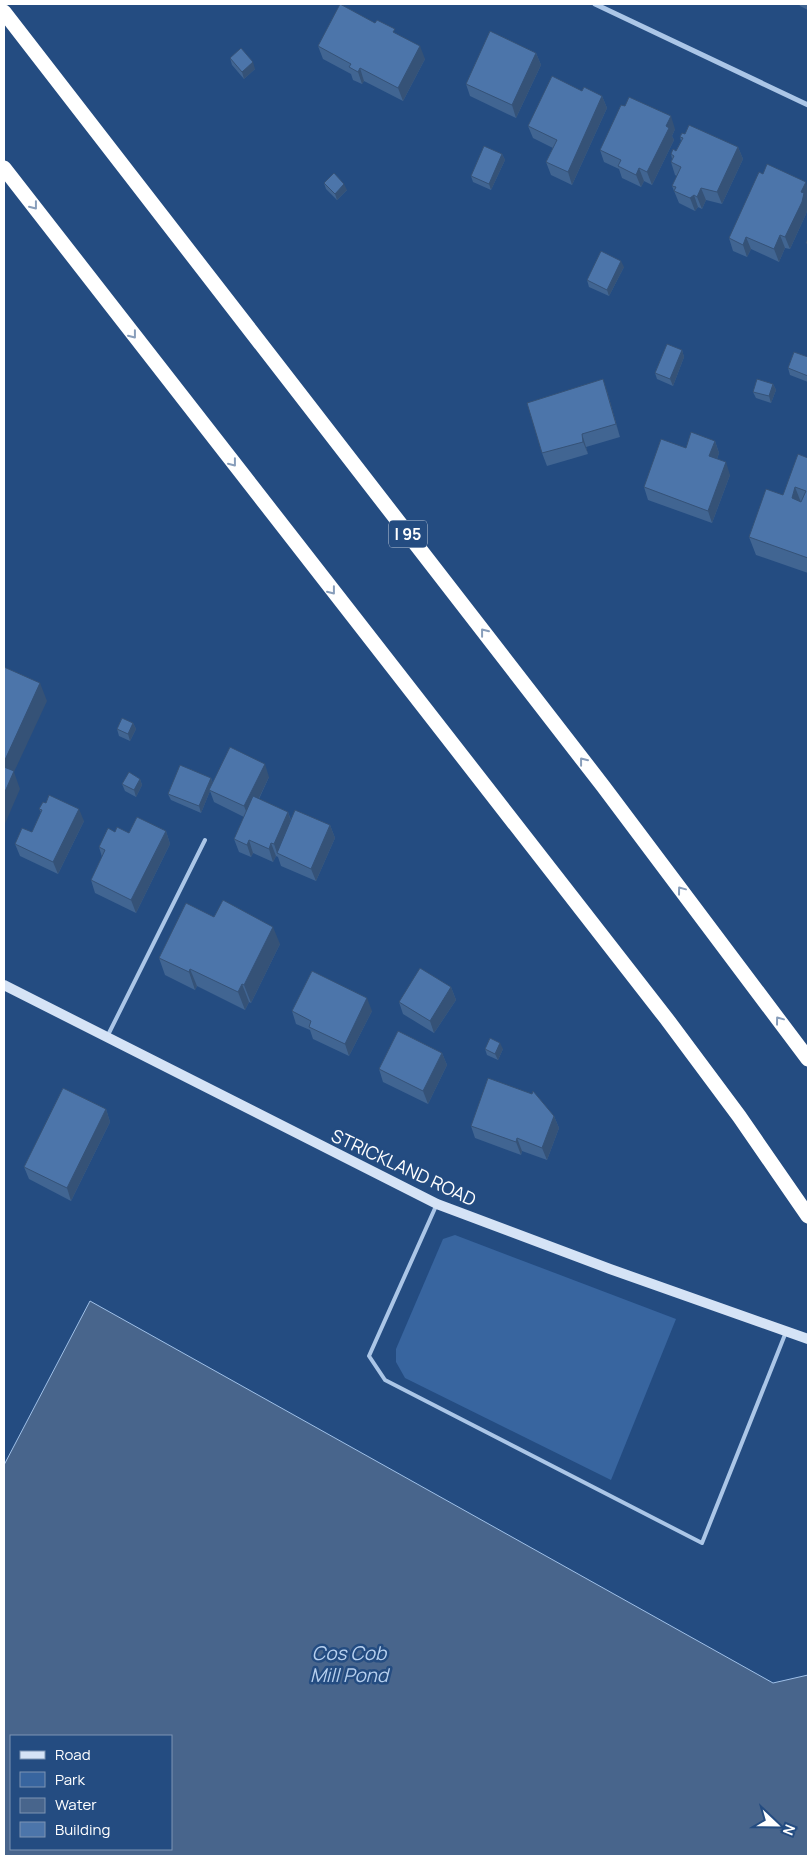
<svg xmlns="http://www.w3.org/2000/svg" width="812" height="1860" viewBox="0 0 812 1860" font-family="Manrope,sans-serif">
  <rect width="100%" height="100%" fill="#244c81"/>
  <!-- green -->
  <path fill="#38659f" d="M455 1235 676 1319 611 1480 405 1378 396 1362V1349L443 1239Z"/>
  <!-- water -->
  <path fill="#48658c" stroke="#9fc0e8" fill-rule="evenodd" d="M90 1301 773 1683 808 1675V1856H4V1465ZM11 1736H171V1849H11Z"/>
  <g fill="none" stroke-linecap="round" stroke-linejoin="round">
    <!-- lane -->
    <g stroke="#abc6e7" stroke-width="4">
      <path d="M107 1037 205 840"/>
      <path d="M436 1206 369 1356 385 1380 702 1543 786 1332"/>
    </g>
    <!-- street -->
    <path stroke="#abc6e7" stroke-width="5" d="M595 4 808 105"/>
    <!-- secondary -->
    <path stroke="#d5e3f6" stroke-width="10" d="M4 985 437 1204 610 1269 808 1339"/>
    <!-- highway -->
    <g stroke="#fff" stroke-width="15">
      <path d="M4 12 603 786 808 1059"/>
      <path d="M4 168 666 1018 739 1116 808 1216"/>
    </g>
  </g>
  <!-- wall -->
  <g fill="#416592">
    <path d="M799 4H808V10L800 6Z"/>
    <path d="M396 34 425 59 403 101 364 81 362 84 353 80 351 74 323 59 318 46Z"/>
    <path d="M536 53 541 65 516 118 470 96 466 84Z"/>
    <path d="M230 58 255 69 244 79 232 65Z"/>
    <path d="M582 91 602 96 607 108 572 185 551 175 546 162 553 148 533 138 528 126Z"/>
    <path d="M675 129 672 136 674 140 652 185 644 181 641 187 622 178 619 169 604 162 600 150Z"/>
    <path d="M685 134 738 147 743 159 722 204 706 200 702 209 698 207 695 211 679 203 672 186 677 176 675 175 671 162 672 159 671 154 676 151 681 141 680 137Z"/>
    <path d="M502 154 505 160 491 190 473 182 471 176Z"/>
    <path d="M324 183 347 190 337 200 326 189Z"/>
    <path d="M807 201 808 207 806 214 790 249 785 248 779 262 751 249 747 257 733 251 729 238Z"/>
    <path d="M624 267 609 296 589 287 587 280Z"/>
    <path d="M682 350 684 357 673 386 657 379 655 373Z"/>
    <path d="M808 357V382L790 375 788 368Z"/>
    <path d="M773 384 776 390 771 403 756 398 753 392Z"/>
    <path d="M607 391 620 437 586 447 588 454 547 466 542 453Z"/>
    <path d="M715 441 719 453 717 459 730 475 712 523 648 500 644 487 686 448Z"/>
    <path d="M808 458V573L756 555 749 537 783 495Z"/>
    <path d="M133 723 136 729 130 741 119 736 117 729Z"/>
    <path d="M269 777 259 799 288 812 291 820 330 825 335 838 316 881 281 866 278 857 276 856 273 862 253 853 251 857 239 852 234 839 244 817 214 802 210 791 201 813 171 800 168 794 211 778 213 783Z"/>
    <path d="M140 779 142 785 136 797 125 791 122 784Z"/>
    <path d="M39 809 84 821 58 874 20 856 15 844 32 832 41 812Z"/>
    <path d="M166 831 170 844 136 913 95 893 91 880 102 857 99 847 115 832 129 833Z"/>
    <path d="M214 917 280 944 251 1003 249 1002 245 1010 197 986 195 990 165 975 159 958Z"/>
    <path d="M451 987 456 1000 434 1033 403 1014 399 1002Z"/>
    <path d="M292 1011H372L349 1056 313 1039 310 1030 296 1024Z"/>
    <path d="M485 1049H503L498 1060 487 1055Z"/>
    <path d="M442 1053 447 1065 428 1104 383 1082 379 1069Z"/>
    <path d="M106 1109 110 1122 71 1201 29 1179 24 1167Z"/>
    <path d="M554 1116 559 1128 547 1160 522 1151 521 1155 475 1138 471 1126Z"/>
  </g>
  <!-- shaded-wall -->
  <g fill="#355277">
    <path d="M420 46 425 59 403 101 398 88Z"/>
    <path d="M536 53 541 65 516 118 512 105Z"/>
    <path d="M253 62 255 69 244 79 242 72Z"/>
    <path d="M360 68 364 81 362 84 358 72Z"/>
    <path d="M602 96 607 108 572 185 568 172Z"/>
    <path d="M671 116 675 129 672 136 674 140 652 185 647 172Z"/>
    <path d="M738 147 743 159 722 204 717 192Z"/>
    <path d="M502 154 505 160 491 190 489 184Z"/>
    <path d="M639 168 644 181 641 187 636 175Z"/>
    <path d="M806 182 808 189V199L807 201 808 207 806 214 790 249 785 237 801 192Z"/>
    <path d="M344 184 347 190 337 200 335 194Z"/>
    <path d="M701 188 706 200 702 209 697 197Z"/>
    <path d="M694 195 698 207 695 211 690 198Z"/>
    <path d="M780 235 785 248 779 262 774 249Z"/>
    <path d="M746 237 751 249 747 257 743 245Z"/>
    <path d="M621 261 624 267 609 296 607 290Z"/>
    <path d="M682 350 684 357 673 386 670 379Z"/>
    <path d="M603 379 607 391 620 437 616 424Z"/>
    <path d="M773 384 776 390 771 403 769 396Z"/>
    <path d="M582 434 586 447 588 454 583 442Z"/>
    <path d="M715 441 719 453 714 468 709 456Z"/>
    <path d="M726 462 730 475 712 523 708 511Z"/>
    <path d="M795 487 802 505 792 498Z"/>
    <path d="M40 683 47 701 14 772 20 789 4 826V762Z"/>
    <path d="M133 723 136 729 130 741 128 734Z"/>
    <path d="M265 764 269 777 249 819 244 806Z"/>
    <path d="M211 778 213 784 209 790 210 791 201 813 199 806Z"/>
    <path d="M140 779 142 785 136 797 134 790Z"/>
    <path d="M79 809 84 821 58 874 53 862Z"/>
    <path d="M288 812 292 825 277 853 274 844Z"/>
    <path d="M330 825 335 838 316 881 311 869Z"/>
    <path d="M166 831 170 844 136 913 131 900Z"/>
    <path d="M249 840 253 853 251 857 247 845Z"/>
    <path d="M271 843 276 856 273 862 269 849Z"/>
    <path d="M273 927 280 944 251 1003 244 985Z"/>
    <path d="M190 969 197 986 195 990 189 972Z"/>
    <path d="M242 984 249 1002 245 1010 238 992Z"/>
    <path d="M451 987 456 1000 434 1033 430 1021Z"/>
    <path d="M367 998 372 1011 349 1056 345 1044Z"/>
    <path d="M500 1043 503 1049 498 1060 495 1054Z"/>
    <path d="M442 1053 447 1065 428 1104 423 1091Z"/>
    <path d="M106 1109 110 1122 71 1201 67 1188Z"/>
    <path d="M554 1116 559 1128 547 1160 542 1148Z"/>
    <path d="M517 1138 522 1151 521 1155 516 1142Z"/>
  </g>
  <!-- building -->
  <g fill="#4c75aa" stroke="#355277" fill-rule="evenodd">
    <path d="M340 4 375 23 377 20 395 29 393 32 420 46 398 88 360 68 358 72 349 67 351 64 318 46Z"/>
    <path d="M490 31 536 53 512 105 466 84Z"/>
    <path d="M241 48 253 62 242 72 230 58Z"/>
    <path d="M552 76 582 91 584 87 602 96 568 172 546 162 557 140 528 126Z"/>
    <path d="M629 97 671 116 666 126 669 128 647 172 639 168 636 175 618 166 621 160 600 150 621 105 625 106Z"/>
    <path d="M689 125 738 147 717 192 701 188 697 197 694 195 690 198 674 191 676 187 672 186 681 167 671 162 674 156 671 154 673 149 676 151 683 138 680 137 682 133 685 134Z"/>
    <path d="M484 146 502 154 489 184 471 176Z"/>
    <path d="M767 164 806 182 801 192 804 193 802 202 785 237 780 235 774 249 746 237 743 245 729 238 759 172 763 174Z"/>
    <path d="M334 173 344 184 335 194 324 183Z"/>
    <path d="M808 238V244L806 243Z"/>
    <path d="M601 251 621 261 607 290 587 280Z"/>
    <path d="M667 344 682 350 670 379 655 373Z"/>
    <path d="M794 352 808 357V376L788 368Z"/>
    <path d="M603 379 616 424 582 434 583 442 542 453 527 403Z"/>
    <path d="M757 379 773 384 769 396 753 392Z"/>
    <path d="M691 432 715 441 709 456 726 462 708 511 644 487 661 439 686 448Z"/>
    <path d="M798 454 808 458V558L749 537 766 489 783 495ZM795 487 806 491 801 502 792 498Z"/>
    <path d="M4 667 40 683 4 762Z"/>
    <path d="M122 718 133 723 128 734 117 729Z"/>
    <path d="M230 747 265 764 244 806 209 790Z"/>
    <path d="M180 765 211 778 199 806 168 794Z"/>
    <path d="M4 767 14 771 4 794Z"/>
    <path d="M129 772 140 779 134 790 122 784Z"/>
    <path d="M49 795 79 809 53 862 15 844 22 828 32 832 42 810 39 809 43 802 46 803Z"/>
    <path d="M253 796 288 812 274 844 271 843 269 849 249 840 247 845 234 839Z"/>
    <path d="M295 810 330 825 311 869 277 853Z"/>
    <path d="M137 817 166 831 131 900 91 880 105 850 99 847 108 828 115 832 117 827 129 833Z"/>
    <path d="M223 900 273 927 244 985 242 984 238 992 190 969 189 972 159 958 186 903 214 917Z"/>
    <path d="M420 968 451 987 430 1021 399 1002Z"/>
    <path d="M312 971 367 998 345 1044 309 1027 311 1021 292 1011Z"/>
    <path d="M398 1031 442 1053 423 1091 379 1069Z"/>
    <path d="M490 1038 500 1043 495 1054 485 1049Z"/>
    <path d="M488 1078 532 1094 533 1091 554 1116 542 1148 517 1138 516 1142 471 1126Z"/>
    <path d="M63 1088 106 1109 67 1188 24 1167Z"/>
  </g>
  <!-- one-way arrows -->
  <defs><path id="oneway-chevron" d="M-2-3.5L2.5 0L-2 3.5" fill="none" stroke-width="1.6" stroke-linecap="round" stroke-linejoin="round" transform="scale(1.25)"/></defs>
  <g stroke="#879dba">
    <use href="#oneway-chevron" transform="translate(34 206) rotate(52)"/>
    <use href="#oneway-chevron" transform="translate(133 335) rotate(52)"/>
    <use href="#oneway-chevron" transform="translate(233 463) rotate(52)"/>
    <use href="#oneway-chevron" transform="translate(332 591) rotate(52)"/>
    <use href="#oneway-chevron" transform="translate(484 632) rotate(-128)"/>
    <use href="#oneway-chevron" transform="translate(583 761) rotate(-128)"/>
    <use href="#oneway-chevron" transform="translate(681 890) rotate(-127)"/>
    <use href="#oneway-chevron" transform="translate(779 1020) rotate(-127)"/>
  </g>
  <g text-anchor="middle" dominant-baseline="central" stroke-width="5" stroke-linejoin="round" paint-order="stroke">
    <!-- shield labels -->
    <rect fill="#244c81" stroke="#bdc9d9" stroke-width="1" x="389" y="520.5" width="38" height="27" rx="4"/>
    <g font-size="16" font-weight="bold" fill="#fff">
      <text x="408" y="534">I 95</text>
    </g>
    <!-- street labels -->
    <g font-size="18" fill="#fff" stroke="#244c81">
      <text transform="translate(404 1167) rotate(25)">STRICKLAND ROAD</text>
    </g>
    <!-- water labels -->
    <g font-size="19" font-style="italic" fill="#b7d0ef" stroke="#244c81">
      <text x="349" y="1653">Cos Cob<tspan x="349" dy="22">Mill Pond</tspan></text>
    </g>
  </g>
  <!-- border -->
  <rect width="812" height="1860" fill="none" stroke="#ffffff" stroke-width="10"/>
  <!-- legend -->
  <rect x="10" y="1735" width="162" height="115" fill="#244c81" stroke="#7c94b3"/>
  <rect x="20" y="1751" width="25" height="8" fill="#d5e3f6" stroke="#7c94b3"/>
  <text x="55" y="1760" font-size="15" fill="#ffffff">Road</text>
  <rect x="20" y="1772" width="25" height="15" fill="#38659f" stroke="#7c94b3"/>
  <text x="55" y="1785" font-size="15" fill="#ffffff">Park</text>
  <rect x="20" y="1798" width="25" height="15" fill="#48658c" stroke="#7c94b3"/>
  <text x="55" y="1810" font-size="15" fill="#ffffff">Water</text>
  <rect x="20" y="1822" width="25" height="15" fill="#4c75aa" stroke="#7c94b3"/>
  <text x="55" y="1835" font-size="15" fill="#ffffff">Building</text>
  <!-- north arrow -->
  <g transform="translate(777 1825) rotate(112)" stroke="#244c81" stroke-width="4" paint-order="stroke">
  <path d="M0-4L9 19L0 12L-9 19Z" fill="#ffffff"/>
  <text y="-8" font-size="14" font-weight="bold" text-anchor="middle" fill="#ffffff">N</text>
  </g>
</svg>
